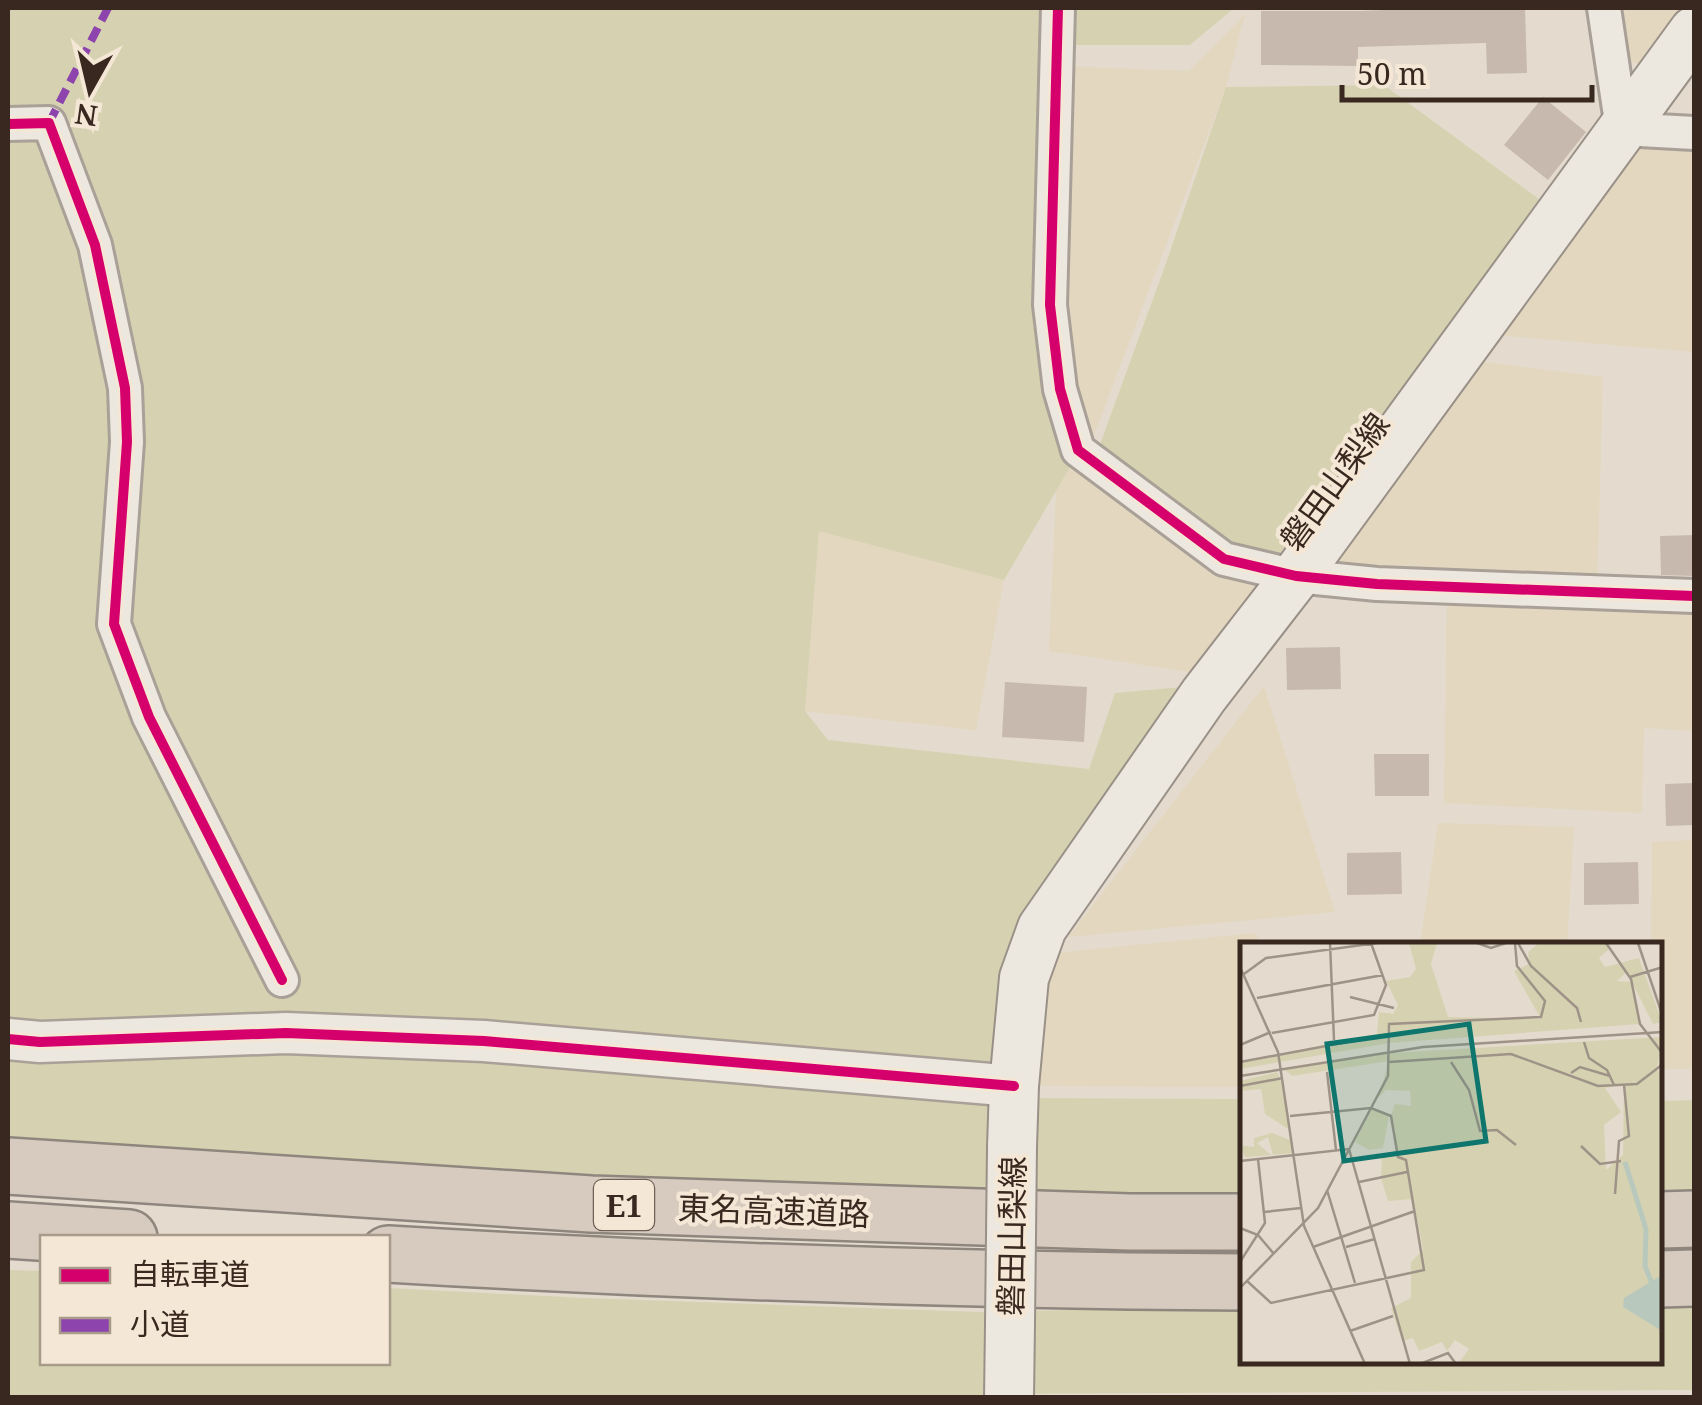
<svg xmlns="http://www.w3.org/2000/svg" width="1702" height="1405" viewBox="0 0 1702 1405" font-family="'Noto Serif','Noto Sans JP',serif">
  <rect width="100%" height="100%" fill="#e4dbce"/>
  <!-- farmland -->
  <g fill="#e3d7bf">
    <path d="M1606 8H1694L1648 67 1611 55Z"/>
    <path d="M1245 14 1226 87 1092 440 1060 389 1056 66 1189 71Z"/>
    <path d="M1694 124V352L1473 333 1622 129Z"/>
    <path d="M1454 358 1603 377 1597 592 1694 596V731L1644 728 1642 813 1444 803 1447 585 1323 579Z"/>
    <path d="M1073 462 1272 582 1190 672 1049 651 1056 491Z"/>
    <path d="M819 530 1004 580 976 730 805 711Z"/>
    <path d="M1264 686 1335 912 1068 937Z"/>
    <path d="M1438 823 1574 827 1567 945H1420Z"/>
    <path d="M1694 840V1069H1660V945H1651L1652 842Z"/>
    <path d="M1256 933 1259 945H1242V1087L1014 1086 1054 953Z"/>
  </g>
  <!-- green -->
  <g fill="#d6d2b1">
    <path d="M8 8H1058L1050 245 1073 462 1004 580 819 531 805 711 828 740 1089 769 1115 693 1194 686 1047 921 995 1098 1242 1099V1204L705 1181 8 1138Z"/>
    <path d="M1073 8H1234L1190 45H1073Z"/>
    <path d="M1384 85 1539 199 1282 562 1217 554 1098 450 1165 266 1226 87Z"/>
    <path d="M1694 1100V1203H1660V1101Z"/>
    <path d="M8 1270 42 1271V1362H388V1288L585 1298 980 1312 1242 1306V1362H1660V1296L1694 1295V1390L984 1394 993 1398 8 1397Z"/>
  </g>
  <!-- building -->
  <g fill="#c8b9af">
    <path d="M1426 8H1525L1527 73 1487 74 1486 43 1358 47V66L1261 65V11H1361Z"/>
    <path d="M1543 97 1586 132 1548 180 1504 145Z"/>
    <path d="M1694 535V576L1661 575 1660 536Z"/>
    <path d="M1340 647 1341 689 1287 690 1286 648Z"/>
    <path d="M1005 682 1087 687 1084 742 1002 737Z"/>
    <path d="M1374 754H1429V796H1375Z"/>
    <path d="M1694 783V825L1666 826 1665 784Z"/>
    <path d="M1401 852 1402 894 1347 895V853Z"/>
    <path d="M1638 862 1639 904 1584 905V863Z"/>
  </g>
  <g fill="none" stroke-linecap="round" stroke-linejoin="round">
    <defs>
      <g id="minor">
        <path d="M1058 8 1050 305 1060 389 1078 450 1224 559 1296 576 1377 584 1694 596"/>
        <path d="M1604 8 1622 129 1694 133"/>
        <path d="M8 124 49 123 95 245 125 388 127 442 114 624 149 717 282 980"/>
      </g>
      <path id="tertiary" d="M8 1039 40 1042 286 1033 484 1041 1014 1086"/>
      <g id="secondary">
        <path d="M1012 1147 1014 1086 1024 978 1042 928 1204 695 1296 576 1694 31"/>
        <path d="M1009 1398 1010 1324"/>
      </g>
      <g id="motorway">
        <path d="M8 1166 591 1204 1130 1222H1242"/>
        <path d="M1660 1220 1694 1219"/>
        <path d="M8 1230 129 1238"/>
        <path d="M388 1254C672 1271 957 1280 1242 1282"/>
        <path d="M1660 1279 1694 1278"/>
      </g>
    </defs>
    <!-- minor casing -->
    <use href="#minor" stroke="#a9a097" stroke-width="38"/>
    <!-- tertiary casing -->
    <use href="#tertiary" stroke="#a9a097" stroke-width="45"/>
    <!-- secondary casing -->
    <use href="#secondary" stroke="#999087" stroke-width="52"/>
    <!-- motorway casing -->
    <use href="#motorway" stroke="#8f867e" stroke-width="60"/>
    <!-- minor -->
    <use href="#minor" stroke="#ece7df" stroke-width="32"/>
    <!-- tertiary -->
    <use href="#tertiary" stroke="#ece7df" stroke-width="40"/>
    <!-- secondary -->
    <use href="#secondary" stroke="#ece7df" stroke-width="48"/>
    <!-- motorway -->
    <use href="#motorway" stroke="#d7cbbf" stroke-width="55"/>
    <defs>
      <path id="secondary-bridge" d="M1010 1324 1012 1147"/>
    </defs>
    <!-- secondary-bridge casing -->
    <use href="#secondary-bridge" stroke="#999087" stroke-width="52" stroke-linecap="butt"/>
    <!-- secondary-bridge -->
    <use href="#secondary-bridge" stroke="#ece7df" stroke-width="48"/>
    <!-- quiet -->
    <path stroke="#8e44ad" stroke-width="8" stroke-dasharray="15 8" stroke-linecap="butt" d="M49 123 108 8"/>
    <defs>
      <g id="cycleway">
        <path d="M1058 8 1050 305 1060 389 1078 450 1224 559 1296 576 1377 584 1694 596"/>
        <path d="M8 124 49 123 95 245 125 388 127 442 114 624 149 717 282 980"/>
        <path d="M8 1039 40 1042 286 1033 484 1041 1014 1086"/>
      </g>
    </defs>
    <!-- cycleway casing -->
    <use href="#cycleway" stroke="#f4e7d5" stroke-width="16"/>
    <!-- cycleway -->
    <use href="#cycleway" stroke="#d6006c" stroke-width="10"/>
  </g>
  <g text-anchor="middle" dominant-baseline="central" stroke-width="8" stroke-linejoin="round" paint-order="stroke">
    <!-- shield labels -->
    <rect fill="#f4e7d5" stroke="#706156" stroke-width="2.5" x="594" y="1180" width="60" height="50" rx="8"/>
    <g font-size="30" font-weight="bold" fill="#38281f">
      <text x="624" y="1205">E1</text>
    </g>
    <!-- street labels -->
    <g font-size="32" fill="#38281f" stroke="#f4e7d5">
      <text transform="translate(1334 481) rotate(-54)">磐田山梨線</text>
      <text transform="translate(774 1210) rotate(2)">東名高速道路</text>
      <text transform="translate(1011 1236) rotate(-89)">磐田山梨線</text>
    </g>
  </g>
  <!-- overview -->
  <g transform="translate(1240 942)">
    <rect width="422" height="422" fill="#e4dbce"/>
    <path d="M169 1H197L191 22 208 75 301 77 274 29 289 22 288 10 299 1H366L369 7 359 16 365 25 399 16 422 80 413 82 387 30 377 39 391 40 400 82 149 101 0 127V120L137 92 139 70 153 72 158 63 146 39 170 35 176 27ZM422 95 417 127 422 135V422H218L229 407 215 398 207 409 202 400 179 409 173 396 162 399 151 366 171 356V320L183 308 173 257 148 259 141 236 142 213 157 208 151 173 155 162 171 164 170 149 146 148 138 156 149 119 52 134 44 127 133 112ZM384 142 383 213 366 228 364 183 381 170 365 146ZM37 130 40 136 51 189 25 172 21 147 0 149V139ZM132 167 149 174 143 206 129 208 115 200ZM32 191 50 198 53 211 33 213 28 195 17 201 31 213 5 215 0 203 14 205V196Z" fill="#d6d2b1" fill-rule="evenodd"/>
    <path d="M422 333 423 334 422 389 383 365 384 356Z" fill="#b9c8bc"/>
    <path fill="none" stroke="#b9c8bc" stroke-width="5" d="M385 220 406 287M406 287 405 324 413 344"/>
    <path fill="none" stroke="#9f9388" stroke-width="2.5" d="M90 1 94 98M237 1 251 6 266 1M278 1 291 24 337 66 341 80M366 1 391 37 400 82 423 112M398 1 423 75M0 25 38 110 64 284 125 422M4 32 26 16 137 1M390 35 423 25M110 55 154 66M17 56 143 33M32 91 134 73 146 43 131 1M344 100 349 116 367 128 374 143M0 103 31 90M0 120 145 93M149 120 271 112 358 144 397 142 423 122M211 120 229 148 240 189 257 188 276 203M87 130 96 208M331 131 340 125 370 134M0 134 183 105 423 90M0 144 43 136M341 204 360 222 381 219M0 219 109 207 170 422M119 240 167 230M87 248 115 341M375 252 379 199 389 194 384 143M24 270 61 266M0 286 18 293 34 312M73 305 175 269M106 305 135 297M0 320 25 281 18 217M7 339 31 361 184 328 166 218 158 215 151 174 131 166 50 174M0 346 78 266 148 134 149 82 301 75 305 59 277 24 275 1M110 389 153 374M180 422 208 411 216 422"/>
    <path fill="#0f766e" fill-opacity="0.15" stroke="#0f766e" stroke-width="5" d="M229 82 246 199 104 219 87 102Z"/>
    <rect width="422" height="422" fill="none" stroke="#38281f" stroke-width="5"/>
  </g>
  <!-- border -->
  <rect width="1702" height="1405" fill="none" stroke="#38281f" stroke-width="20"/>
  <!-- legend -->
  <rect x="40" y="1235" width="350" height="130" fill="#f4e7d5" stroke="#a99b8c" stroke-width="2.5"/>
  <rect x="60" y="1268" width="50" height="15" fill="#d6006c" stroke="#a99b8c" stroke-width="2.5"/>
  <text x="130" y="1285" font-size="30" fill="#38281f">自転車道</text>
  <rect x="60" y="1318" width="50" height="15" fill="#8e44ad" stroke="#a99b8c" stroke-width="2.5"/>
  <text x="130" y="1335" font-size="30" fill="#38281f">小道</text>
  <!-- north arrow -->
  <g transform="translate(90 90) rotate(188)" stroke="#f4e7d5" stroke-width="8" paint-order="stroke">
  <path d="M0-8L18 38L0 25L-18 38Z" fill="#38281f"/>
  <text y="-15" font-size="28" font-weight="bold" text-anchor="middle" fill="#38281f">N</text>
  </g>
  <!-- scale -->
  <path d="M1342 85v15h250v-15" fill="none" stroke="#38281f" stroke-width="5"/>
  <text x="1357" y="85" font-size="30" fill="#38281f" stroke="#f4e7d5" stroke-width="8" paint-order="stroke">50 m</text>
</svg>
